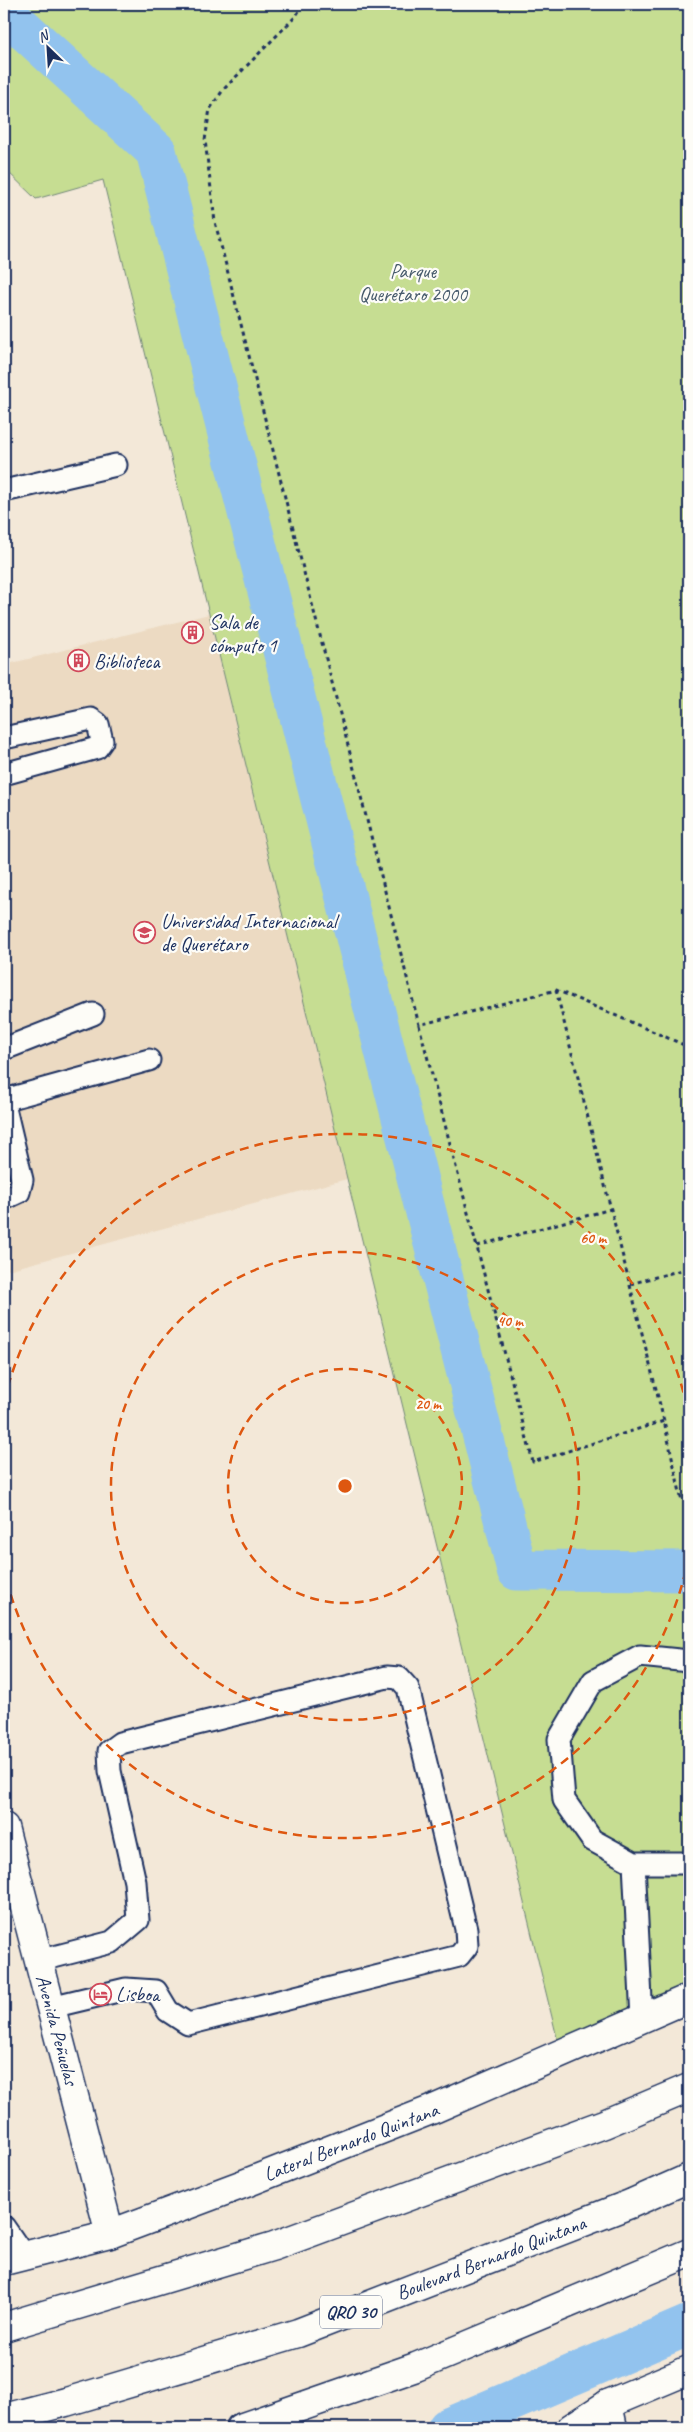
<svg xmlns="http://www.w3.org/2000/svg" width="693" height="2432" viewBox="0 0 693 2432" font-family="Caveat,sans-serif">
  <rect width="100%" height="100%" fill="#f3e8d8"/>
  <filter id="ink" filterUnits="userSpaceOnUse"><feTurbulence type="fractalNoise" baseFrequency=".02" numOctaves="2"/><feDisplacementMap in="SourceGraphic" scale="10" xChannelSelector="R" yChannelSelector="G"/><feConvolveMatrix kernelMatrix="1 2 1 2 8 2 1 2 1" color-interpolation-filters="sRGB"/></filter>
  <g filter="url(#ink)">
    <!-- built -->
    <path fill="#ecdac2" d="M209 614 347 1179 4 1271V981H6L4 974V665Z"/>
    <!-- green -->
    <path fill="#c6dd92" stroke="#708678" d="M4 4H689V1998L561 2054 103 180 36 199 4 168Z"/>
    <g fill="none" stroke-linecap="round" stroke-linejoin="round">
      <!-- canal -->
      <g stroke="#92c3ee" stroke-width="41">
        <path d="M4 11 156 151 517 1570 689 1571"/>
        <path d="M448 2428 689 2325"/>
      </g>
      <defs>
        <g id="service">
          <path d="M4 491 116 465"/>
          <path d="M4 738 91 719 98 724 102 741 97 748 4 774"/>
          <path d="M4 1049 93 1014"/>
          <path d="M4 1100 149 1060"/>
          <path d="M4 1104 22 1180 19 1192 4 1199"/>
          <path d="M689 1661 640 1656 593 1681 559 1739 564 1800 592 1840 634 1863H689"/>
          <path d="M634 1863 642 2019"/>
          <path d="M38 1961 112 1942 138 1920 135 1882 110 1771 109 1751 120 1743 387 1677 399 1678 408 1688 466 1929 467 1946 459 1956 188 2024 168 2011 156 1991 126 1989 51 2007"/>
          <path d="M4 2227 24 2256"/>
        </g>
        <g id="minor">
          <path d="M608 2404 613 2428"/>
          <path d="M571 2428 608 2404 689 2370"/>
        </g>
        <g id="tertiary">
          <path d="M4 1827 110 2234"/>
          <path d="M4 2261 110 2234 246 2183 436 2108 689 1998"/>
          <path d="M240 2428 416 2367 689 2253"/>
        </g>
        <g id="primary">
          <path d="M4 2327 274 2246 604 2124 689 2088"/>
          <path d="M4 2418 66 2402 298 2333 630 2204 689 2178"/>
        </g>
      </defs>
      <!-- service casing -->
      <use href="#service" stroke="#1b2f5e" stroke-width="25"/>
      <!-- minor casing -->
      <use href="#minor" stroke="#1b2f5e" stroke-width="31"/>
      <!-- tertiary casing -->
      <use href="#tertiary" stroke="#1b2f5e" stroke-width="31"/>
      <!-- primary casing -->
      <use href="#primary" stroke="#1b2f5e" stroke-width="31"/>
      <!-- path -->
      <g stroke="#1b2f5e" stroke-width="3" stroke-dasharray="4 4" stroke-linecap="butt">
        <path d="M303 4 296 16 223 90 210 109 205 140 215 222 419 1025 556 990 689 1047"/>
        <path d="M556 990 664 1421"/>
        <path d="M419 1025 533 1462 664 1421 681 1497 689 1495"/>
        <path d="M477 1246 611 1209"/>
        <path d="M630 1284 689 1268"/>
      </g>
      <!-- service -->
      <use href="#service" stroke="#fdfcf7" stroke-width="21"/>
      <!-- minor -->
      <use href="#minor" stroke="#fdfcf7" stroke-width="28"/>
      <!-- tertiary -->
      <use href="#tertiary" stroke="#fdfcf7" stroke-width="28"/>
      <!-- primary -->
      <use href="#primary" stroke="#fdfcf7" stroke-width="28"/>
    </g>
  </g>
  <!-- distance rings -->
  <g fill="none" stroke="#de5710" stroke-width="2.5" stroke-dasharray="9 6">
    <circle cx="345" cy="1486" r="117"/>
    <circle cx="345" cy="1486" r="234"/>
    <path d="M689 1556A351 351 0 0 1 4 1571M4 1401A351 351 0 0 1 689 1416"/>
  </g>
  <!-- icons -->
  <defs>
    <symbol id="building-ring" viewBox="-11 -11 22 22"><circle r="9.5" fill="#fdfcf7" stroke="#d1495b" stroke-width="1.5"/><path d="M-4-6H4V6H1V3H-1V6H-4ZM-2.5-4.3h1.7v1.8h-1.7ZM.8-4.3h1.7v1.8H.8ZM-2.5-1h1.7V.8h-1.7ZM.8-1h1.7V.8H.8Z" fill="#d1495b"/></symbol>
    <symbol id="university-ring" viewBox="-11 -11 22 22"><circle r="9.5" fill="#fdfcf7" stroke="#d1495b" stroke-width="1.5"/><path d="M0-5L7-2L0 1L-7-2ZM-4 1L0 2.5L4 1V4Q0 6-4 4Z" fill="#d1495b"/></symbol>
    <symbol id="hotel-ring" viewBox="-11 -11 22 22"><circle r="9.5" fill="#fdfcf7" stroke="#d1495b" stroke-width="1.5"/><path d="M-6-4.5h1.5V1H6V5H4.5V3h-9V5H-6ZM-4 0a1.8 1.8 0 1 1 3.6 0ZM.5 0V-2.5h3Q6-2.5 6 0Z" fill="#d1495b"/></symbol>
  </defs>
  <g fill-rule="evenodd">
    <use href="#building-ring" x="180" y="620" width="25" height="25"/>
    <use href="#building-ring" x="66" y="648" width="25" height="25"/>
    <use href="#university-ring" x="132" y="920" width="25" height="25"/>
    <use href="#hotel-ring" x="88" y="1982" width="25" height="25"/>
  </g>
  <g text-anchor="middle" dominant-baseline="central" stroke-width="4.5" stroke-linejoin="round" paint-order="stroke">
    <!-- shield labels -->
    <rect fill="#fdfcf7" stroke="#5f6c8c" stroke-width="1" x="320" y="2295.5" width="62" height="33" rx="4"/>
    <g font-size="19" font-weight="bold" fill="#1b2f5e">
      <text x="351" y="2312">QRO 30</text>
    </g>
    <!-- park labels -->
    <g font-size="20" fill="#465a6b" stroke="#fdfcf7">
      <text x="413" y="271">Parque<tspan x="413" dy="23">Querétaro 2000</tspan></text>
    </g>
    <!-- poi labels -->
    <g font-size="20" fill="#1b2f5e" stroke="#fdfcf7" text-anchor="start">
      <text x="209" y="622">Sala de<tspan x="209" dy="23">cómputo 1</tspan></text>
      <text x="94" y="661">Biblioteca</text>
      <text x="161" y="921">Universidad Internacional<tspan x="161" dy="23">de Querétaro</tspan></text>
      <text x="116" y="1994">Lisboa</text>
    </g>
    <!-- street labels -->
    <g font-size="20" fill="#1b2f5e" stroke="#fdfcf7">
      <text transform="translate(57 2030) rotate(75)">Avenida Peñuelas</text>
      <text transform="translate(351 2142) rotate(-21)">Lateral Bernardo Quintana</text>
      <text transform="translate(491 2258) rotate(-21)">Boulevard Bernardo Quintana</text>
    </g>
  </g>
  <circle cx="345" cy="1486" r="8" fill="#de5710" stroke="#fdfcf7" stroke-width="2.5"/>
  <g font-size="15" text-anchor="middle" font-weight="bold" fill="#de5710" stroke="#fdfcf7" stroke-width="4.5" stroke-linejoin="round" paint-order="stroke">
    <text x="593" y="1243">60 m</text>
    <text x="510" y="1326">40 m</text>
    <text x="428" y="1409">20 m</text>
  </g>
  <!-- margin -->
  <rect width="693" height="2432" fill="none" stroke="#fdfcf7" stroke-width="20"/>
  <rect x="10" y="10" width="673" height="2412" fill="none" stroke="#1b2f5e" stroke-width="2" filter="url(#ink)"/>
  <!-- north arrow -->
  <g transform="translate(48 48) rotate(335)" stroke="#fdfcf7" stroke-width="4" paint-order="stroke">
  <path d="M0-4L9 19L0 12L-9 19Z" fill="#1b2f5e"/>
  <text y="-8" font-size="14" font-weight="bold" text-anchor="middle" fill="#1b2f5e">N</text>
  </g>
</svg>
